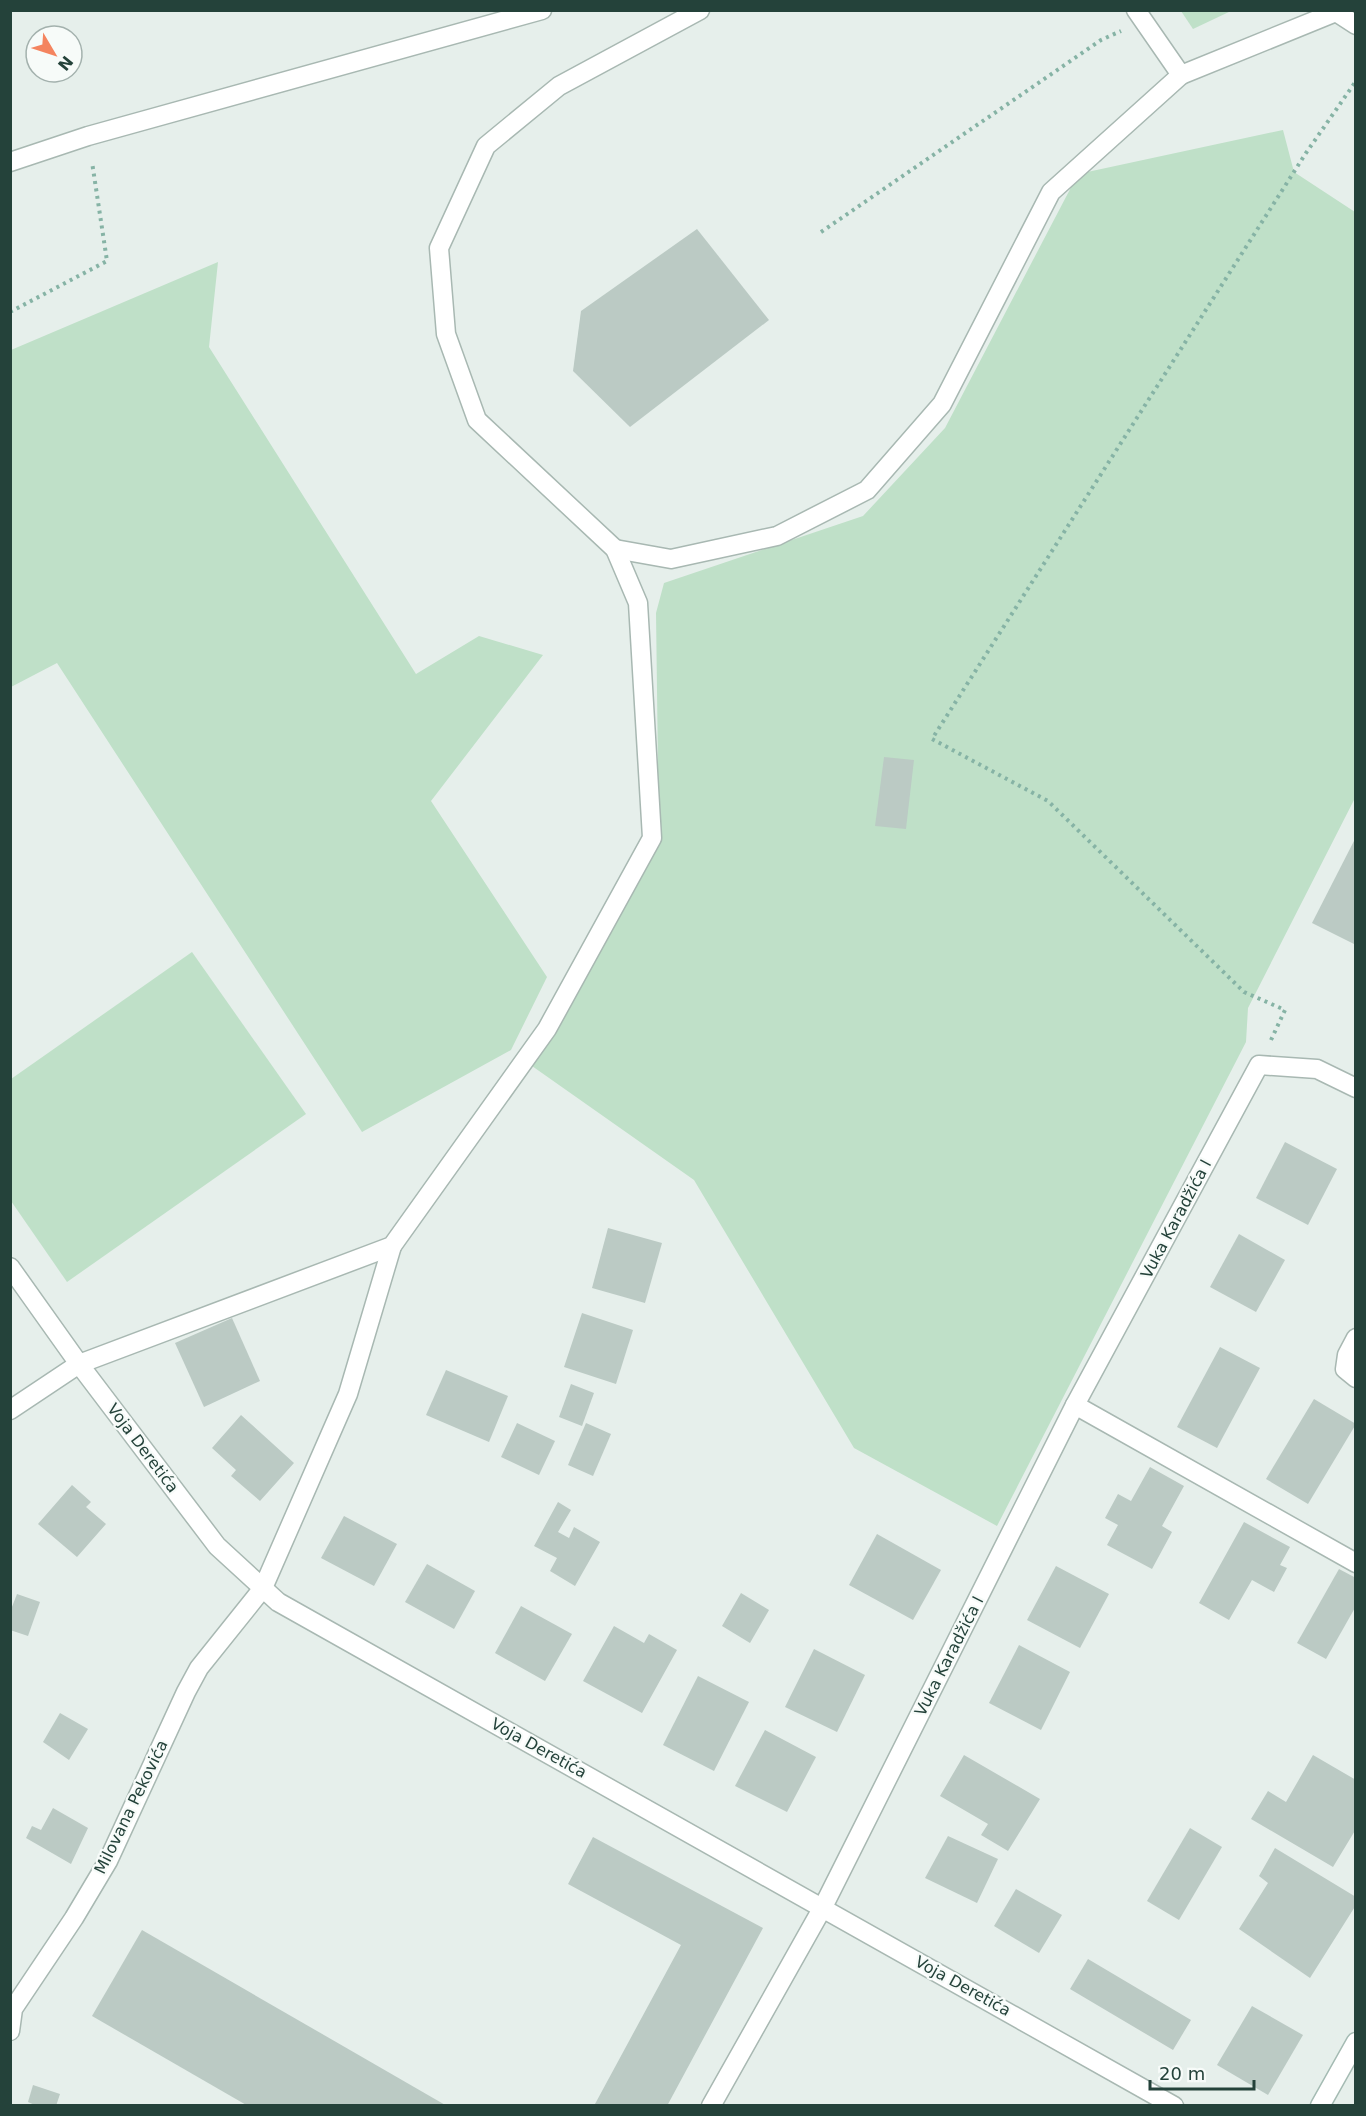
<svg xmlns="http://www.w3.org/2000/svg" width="1366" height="2116" viewBox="0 0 1366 2116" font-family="'DejaVu Sans',sans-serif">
  <rect width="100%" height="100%" fill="#e6efeb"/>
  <!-- green -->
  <g fill="#bfe0c8">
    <path d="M1181 11H1231L1193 29Z"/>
    <path d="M1283 130 1294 172 1355 212V798L1248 1008 1246 1042 997 1526 854 1448 694 1180 532 1066 659 844 656 613 664 583 863 516 945 428 1078 174Z"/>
    <path d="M218 262 209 347 416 674 479 636 543 655 431 801 547 977 511 1050 362 1132 57 663 11 687V350Z"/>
    <path d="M192 952 306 1114 67 1282 11 1201V1079Z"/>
  </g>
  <!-- building -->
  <g fill="#bbcac4">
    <path d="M697 229 769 320 630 427 573 371 581 311Z"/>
    <path d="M884 757 914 760 906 829 875 826Z"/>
    <path d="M1356 837V945L1312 923Z"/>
    <path d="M1285 1142 1337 1169 1308 1225 1256 1198Z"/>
    <path d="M608 1228 662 1243 645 1303 592 1288Z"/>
    <path d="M1239 1234 1285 1260 1256 1312 1210 1287Z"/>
    <path d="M582 1313 633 1330 616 1384 564 1367Z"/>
    <path d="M232 1318 260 1381 204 1407 175 1343Z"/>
    <path d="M1220 1347 1260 1368 1217 1448 1177 1427Z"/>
    <path d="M446 1370 508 1396 489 1442 426 1415Z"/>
    <path d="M571 1384 594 1393 582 1426 559 1417Z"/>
    <path d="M1314 1399 1356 1424 1308 1504 1266 1479Z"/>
    <path d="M241 1415 294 1463 260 1501 231 1476 236 1470 212 1448Z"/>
    <path d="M517 1423 555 1441 539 1475 501 1457Z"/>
    <path d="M586 1423 611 1434 593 1476 568 1465Z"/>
    <path d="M1150 1467 1184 1486 1162 1526 1172 1532 1152 1569 1107 1545 1118 1525 1105 1518 1118 1494 1131 1501Z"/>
    <path d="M72 1485 91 1502 86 1507 106 1524 77 1557 38 1524Z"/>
    <path d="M558 1502 571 1510 558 1532 569 1538 574 1527 600 1542 575 1586 550 1571 557 1558 534 1546Z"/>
    <path d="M344 1516 397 1544 374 1586 321 1558Z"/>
    <path d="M1244 1522 1290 1547 1280 1565 1287 1568 1274 1592 1252 1580 1229 1620 1199 1603Z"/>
    <path d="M877 1534 941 1570 913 1620 849 1585Z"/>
    <path d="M427 1564 475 1591 454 1629 405 1602Z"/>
    <path d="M1056 1566 1109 1594 1080 1648 1027 1620Z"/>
    <path d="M1339 1569 1356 1578V1606L1326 1659 1297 1643Z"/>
    <path d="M741 1593 769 1610 750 1643 722 1626Z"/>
    <path d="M17 1594 40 1602 28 1636 10 1630V1612Z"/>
    <path d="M521 1606 572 1634 545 1681 495 1653Z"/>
    <path d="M614 1626 644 1643 649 1634 677 1650 642 1713 583 1681Z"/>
    <path d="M1019 1645 1070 1672 1041 1730 989 1703Z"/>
    <path d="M814 1649 865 1675 837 1732 785 1707Z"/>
    <path d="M698 1676 749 1702 714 1771 663 1745Z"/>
    <path d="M60 1713 88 1729 69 1760 43 1742Z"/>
    <path d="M765 1730 816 1757 787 1812 735 1786Z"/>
    <path d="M964 1755 1040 1799 1008 1851 981 1835 988 1824 940 1796Z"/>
    <path d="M1313 1755 1356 1780V1829L1333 1867 1251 1819 1268 1791 1286 1802Z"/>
    <path d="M53 1808 88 1828 71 1864 26 1838 32 1826 41 1830Z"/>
    <path d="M1190 1828 1222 1847 1179 1920 1147 1901Z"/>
    <path d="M948 1836 998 1859 977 1903 925 1878Z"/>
    <path d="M593 1837 763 1928 667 2106H599L595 2104 681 1945 568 1884Z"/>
    <path d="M1275 1848 1356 1897V1905L1310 1978 1239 1929 1268 1883 1259 1876Z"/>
    <path d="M1016 1889 1062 1915 1039 1953 994 1926Z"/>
    <path d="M142 1930 447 2106H248L92 2016Z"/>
    <path d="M1088 1959 1191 2020 1173 2050 1070 1989Z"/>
    <path d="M1252 2006 1303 2035 1268 2095 1217 2065Z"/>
    <path d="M33 2085 60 2094 56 2106H37L28 2102Z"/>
  </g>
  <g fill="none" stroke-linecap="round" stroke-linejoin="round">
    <defs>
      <g id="lane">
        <path d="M615 549 671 559 777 536 867 490 942 404 1051 192 1181 75"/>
        <path d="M10 1410 79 1364 392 1246 547 1029 652 838 638 603 615 549 477 420 446 334 439 248 486 146 559 86 700 10"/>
        <path d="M263 1588 348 1394 392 1246"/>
        <path d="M711 2106 823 1907"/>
      </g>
      <g id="street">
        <path d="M1136 10 1181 75 1336 12"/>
        <path d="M1336 12 1356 25"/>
        <path d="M10 162 88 136 542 10"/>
        <path d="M10 1267 79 1364 217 1546 278 1602 1174 2106"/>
        <path d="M1356 1338 1347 1355 1345 1369 1356 1378"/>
        <path d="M1075 1405 1356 1563"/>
        <path d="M823 1907 1075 1405 1259 1065 1317 1069 1356 1088"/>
        <path d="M10 2031 13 2009 74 1918 108 1861 186 1692 199 1668 263 1588"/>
      </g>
      <path id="secondary" d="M1320 2106 1356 2042"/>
    </defs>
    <!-- lane casing -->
    <use href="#lane" stroke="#a8b8b2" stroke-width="21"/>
    <!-- street casing -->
    <use href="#street" stroke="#a8b8b2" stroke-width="21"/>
    <!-- secondary casing -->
    <use href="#secondary" stroke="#a4bbb3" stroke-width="21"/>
    <!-- path -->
    <g stroke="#86b3a5" stroke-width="4" stroke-dasharray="3 4.5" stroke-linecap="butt">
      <path d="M821 232 1101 40 1121 31"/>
      <path d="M10 312 107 261 92 162"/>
      <path d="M1271 1040 1285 1010 1244 992 1048 801 932 739 1306 153 1356 81"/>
    </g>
    <!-- lane -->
    <use href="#lane" stroke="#fff" stroke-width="18"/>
    <!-- street -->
    <use href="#street" stroke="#fff" stroke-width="18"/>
    <!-- secondary -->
    <use href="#secondary" stroke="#fff" stroke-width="18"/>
  </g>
  <g text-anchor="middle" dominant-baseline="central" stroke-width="4.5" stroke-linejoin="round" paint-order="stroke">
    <!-- street labels -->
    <g font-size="16" fill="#24423a" stroke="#f7fbf9">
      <text transform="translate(1176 1219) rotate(-62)">Vuka Karadžića I</text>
      <text transform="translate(143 1448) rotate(53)">Voja Deretića</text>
      <text transform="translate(949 1656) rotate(-63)">Vuka Karadžića I</text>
      <text transform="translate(539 1748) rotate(29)">Voja Deretića</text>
      <text transform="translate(131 1807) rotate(-64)">Milovana Pekovića</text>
      <text transform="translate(963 1986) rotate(29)">Voja Deretića</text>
    </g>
  </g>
  <!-- border -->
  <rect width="1366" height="2116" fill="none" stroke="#24423a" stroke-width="24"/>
  <!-- north arrow -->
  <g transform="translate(54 54) rotate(129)"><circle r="28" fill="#f7fbf9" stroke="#a3b1ad" stroke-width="1.5"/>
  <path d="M0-4.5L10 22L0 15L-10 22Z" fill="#f4845f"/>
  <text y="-9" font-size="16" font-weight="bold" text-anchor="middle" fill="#24423a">N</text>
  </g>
  <!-- scale -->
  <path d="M1150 2080v9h104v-9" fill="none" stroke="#24423a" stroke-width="3"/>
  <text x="1159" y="2080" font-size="18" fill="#24423a" stroke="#f7fbf9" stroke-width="4.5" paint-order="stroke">20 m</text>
</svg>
